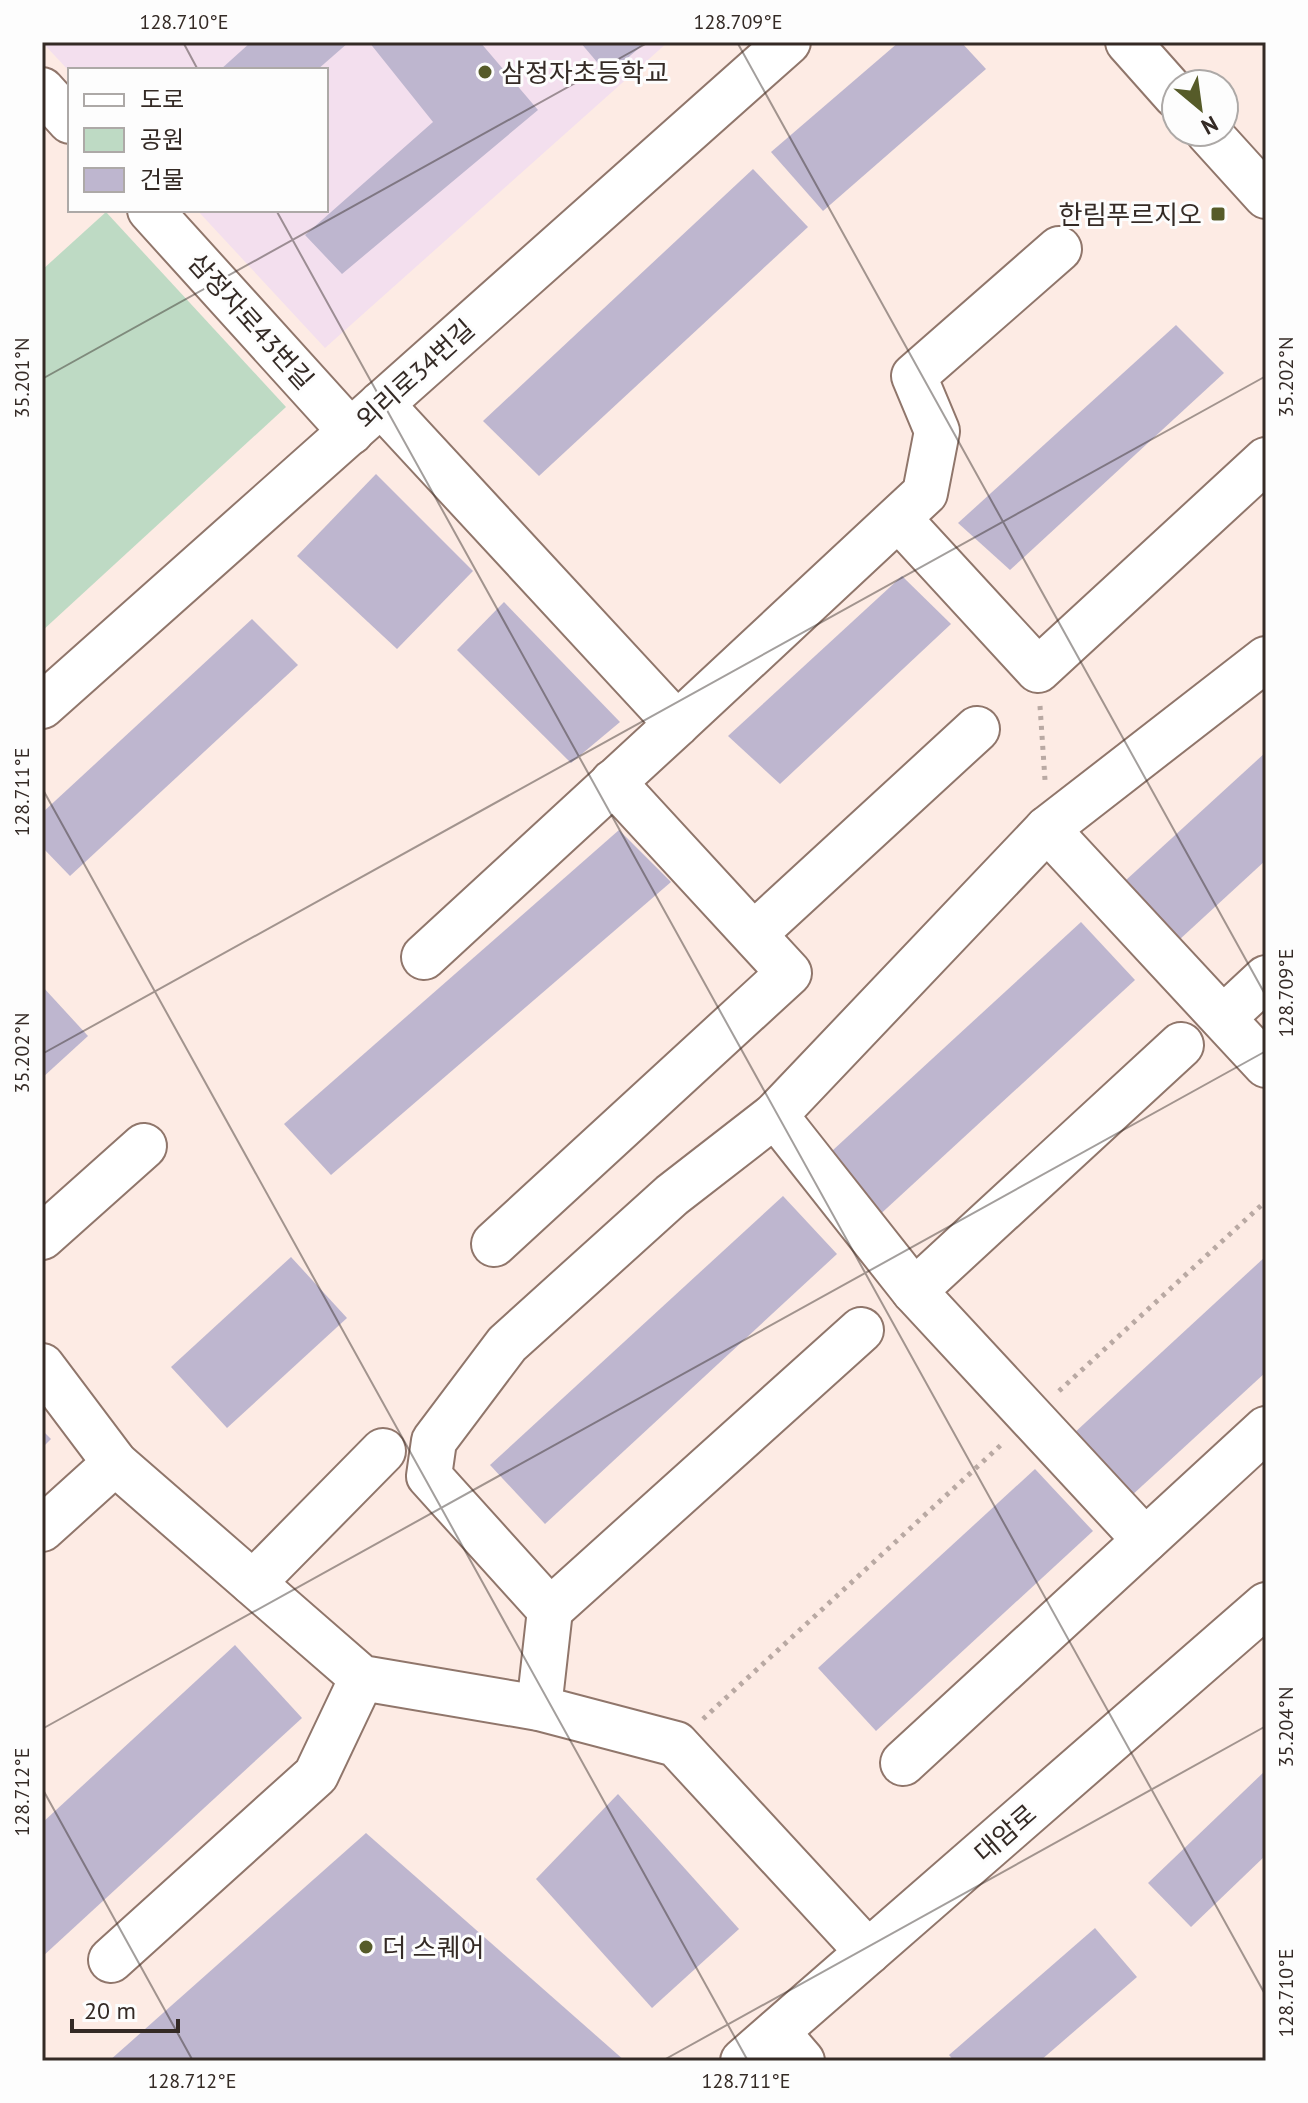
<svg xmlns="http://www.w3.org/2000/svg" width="1308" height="2103" viewBox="0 0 1308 2103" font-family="'PT Sans','Noto Sans KR',sans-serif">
  <rect width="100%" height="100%" fill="#fdebe4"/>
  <!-- education -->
  <path fill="#f3dfee" d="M42 42H668L325 348 197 210H326V70H70V72Z"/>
  <!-- green -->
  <path fill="#bedac4" d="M106 212 286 407 42 631V270Z"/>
  <!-- building -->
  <g fill="#beb6cf">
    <path d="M251 42H349L317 70H220Z"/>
    <path d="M369 42H480L538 110 342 274 305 235 433 122Z"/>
    <path d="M580 42H646L608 75Z"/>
    <path d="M899 42H961L986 69 823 211 771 152Z"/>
    <path d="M753 169 808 227 539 476 483 421Z"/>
    <path d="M1176 325 1224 373 1010 570 958 523Z"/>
    <path d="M376 474 473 571 397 649 297 556Z"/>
    <path d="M902 576 951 624 780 784 728 736Z"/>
    <path d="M504 602 620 722 571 763 457 650Z"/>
    <path d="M252 619 298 665 70 876 42 847V813Z"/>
    <path d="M1266 752V860L1179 940 1125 881Z"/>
    <path d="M619 830 671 882 331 1175 284 1124Z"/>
    <path d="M1081 922 1135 980 874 1220 820 1162Z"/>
    <path d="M42 986 88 1036 42 1078Z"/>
    <path d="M783 1196 837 1254 545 1524 490 1465Z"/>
    <path d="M1266 1256V1372L1130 1497 1072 1435Z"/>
    <path d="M291 1257 347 1318 227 1428 171 1367Z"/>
    <path d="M42 1430 51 1439 42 1448Z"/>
    <path d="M1035 1469 1093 1531 876 1731 818 1668Z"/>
    <path d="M235 1645 302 1718 42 1957V1823Z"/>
    <path d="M1266 1770V1855L1191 1927 1148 1883Z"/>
    <path d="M618 1794 739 1929 652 2008 536 1879Z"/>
    <path d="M366 1833 625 2061H109Z"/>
    <path d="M1095 1928 1137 1977 1040 2061H954L949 2055Z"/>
  </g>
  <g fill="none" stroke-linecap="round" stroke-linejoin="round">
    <defs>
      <g id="minor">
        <path d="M1128 42 1176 96"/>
        <path d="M42 90 70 121"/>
        <path d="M1208 132 1266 196"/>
        <path d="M150 210 351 432"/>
        <path d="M381 404 677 724 925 493 937 431 914 376 1059 249"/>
        <path d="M899 519 1038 670 1266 460"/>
        <path d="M42 706 788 42"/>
        <path d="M1047 829 1266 1065"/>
        <path d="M754 934 977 729"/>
        <path d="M424 957 677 724"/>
        <path d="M1223 1018 1266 978"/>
        <path d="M775 1115 914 1291 1145 1540"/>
        <path d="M42 1237 144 1146"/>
        <path d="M494 1244 789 973 613 782"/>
        <path d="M914 1291 1181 1045"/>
        <path d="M42 1366 115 1463 362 1678 539 1708 676 1744 868 1952"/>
        <path d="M42 1529 115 1463"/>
        <path d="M253 1583 383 1451"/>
        <path d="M550 1610 861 1330"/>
        <path d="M539 1708 550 1610 429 1476 434 1441 507 1344 672 1195 775 1115 1047 829 1266 659"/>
        <path d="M903 1763 1266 1429"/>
        <path d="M111 1960 316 1775 362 1678"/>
        <path d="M777 2032 802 2061"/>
        <path d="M743 2061 1266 1605"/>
      </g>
    </defs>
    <!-- minor casing -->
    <use href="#minor" stroke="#90766b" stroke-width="48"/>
    <!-- path -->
    <g stroke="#b9a9a3" stroke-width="5" stroke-dasharray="4 6" stroke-linecap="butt">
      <path d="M1040 706 1045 780"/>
      <path d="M1059 1391 1266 1201"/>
      <path d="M703 1719 1002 1444"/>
    </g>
    <!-- minor -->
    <use href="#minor" stroke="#fff" stroke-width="44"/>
  </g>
  <!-- ticks -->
  <path fill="none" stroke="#342a25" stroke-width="2" stroke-opacity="0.45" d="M183 42 198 70M737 42 1266 996M276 210 1266 1996M42 379 649 42M42 788 748 2061M42 1054 1266 376M42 1729 1266 1051M42 1788 193 2061M662 2061 1266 1726"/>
  <!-- markers -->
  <g fill="#565b29" stroke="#fdfdfd" stroke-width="3">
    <circle cx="485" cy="72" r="8"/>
    <rect x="1210" y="206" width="16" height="16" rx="4"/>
    <circle cx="366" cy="1947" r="8"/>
  </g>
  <g text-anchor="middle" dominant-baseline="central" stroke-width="6" stroke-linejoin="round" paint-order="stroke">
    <!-- poi labels -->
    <g font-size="26" fill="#342a25" stroke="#fdfdfd" text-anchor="start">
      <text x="501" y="72">삼정자초등학교</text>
      <text x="1202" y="214" text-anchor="end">한림푸르지오</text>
      <text x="382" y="1947">더 스퀘어</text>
    </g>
    <!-- street labels -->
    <g font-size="26" fill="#342a25" stroke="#fdfdfd">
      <text transform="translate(251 321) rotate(48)">삼정자로43번길</text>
      <text transform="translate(415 374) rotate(-42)">외리로34번길</text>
      <text transform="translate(1005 1833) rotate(-41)">대암로</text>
    </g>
  </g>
  <!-- border -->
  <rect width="1308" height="2103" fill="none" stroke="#fdfdfd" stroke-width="88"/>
  <!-- legend -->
  <rect x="68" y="68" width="260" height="144" fill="#fdfdfd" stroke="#ada9a7" stroke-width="2"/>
  <rect x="84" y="94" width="40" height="12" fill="#ffffff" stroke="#ada9a7" stroke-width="2"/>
  <text x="140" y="108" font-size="24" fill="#342a25">도로</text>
  <rect x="84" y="128" width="40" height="24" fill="#bedac4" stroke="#ada9a7" stroke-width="2"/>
  <text x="140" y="148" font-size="24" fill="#342a25">공원</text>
  <rect x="84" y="168" width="40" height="24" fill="#beb6cf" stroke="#ada9a7" stroke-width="2"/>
  <text x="140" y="188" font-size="24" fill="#342a25">건물</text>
  <!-- north arrow -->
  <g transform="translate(1200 108) rotate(151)"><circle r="38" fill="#fdfdfd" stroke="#ada9a7" stroke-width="2"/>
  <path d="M0-6L14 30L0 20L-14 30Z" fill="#565b29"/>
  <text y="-12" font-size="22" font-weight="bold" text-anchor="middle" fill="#342a25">N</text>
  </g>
  <!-- scale -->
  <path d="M72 2019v12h106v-12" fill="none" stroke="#342a25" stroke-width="4"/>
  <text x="84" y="2019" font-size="24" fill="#342a25" stroke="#fdfdfd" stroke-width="6" paint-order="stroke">20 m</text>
  <rect x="44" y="44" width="1220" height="2015" fill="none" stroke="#342a25" stroke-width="3"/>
  <g font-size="20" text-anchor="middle" fill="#342a25">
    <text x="184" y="29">128.710°E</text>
    <text x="738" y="29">128.709°E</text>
    <text transform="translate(1286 377) rotate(-90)" y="7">35.202°N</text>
    <text transform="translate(22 378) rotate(-90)" y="7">35.201°N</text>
    <text transform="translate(22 792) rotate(-90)" y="7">128.711°E</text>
    <text transform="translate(1286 993) rotate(-90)" y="7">128.709°E</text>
    <text transform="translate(22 1053) rotate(-90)" y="7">35.202°N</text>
    <text transform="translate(1286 1727) rotate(-90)" y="7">35.204°N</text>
    <text transform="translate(22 1792) rotate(-90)" y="7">128.712°E</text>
    <text transform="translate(1286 1993) rotate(-90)" y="7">128.710°E</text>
    <text x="192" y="2088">128.712°E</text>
    <text x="746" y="2088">128.711°E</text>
  </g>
</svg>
